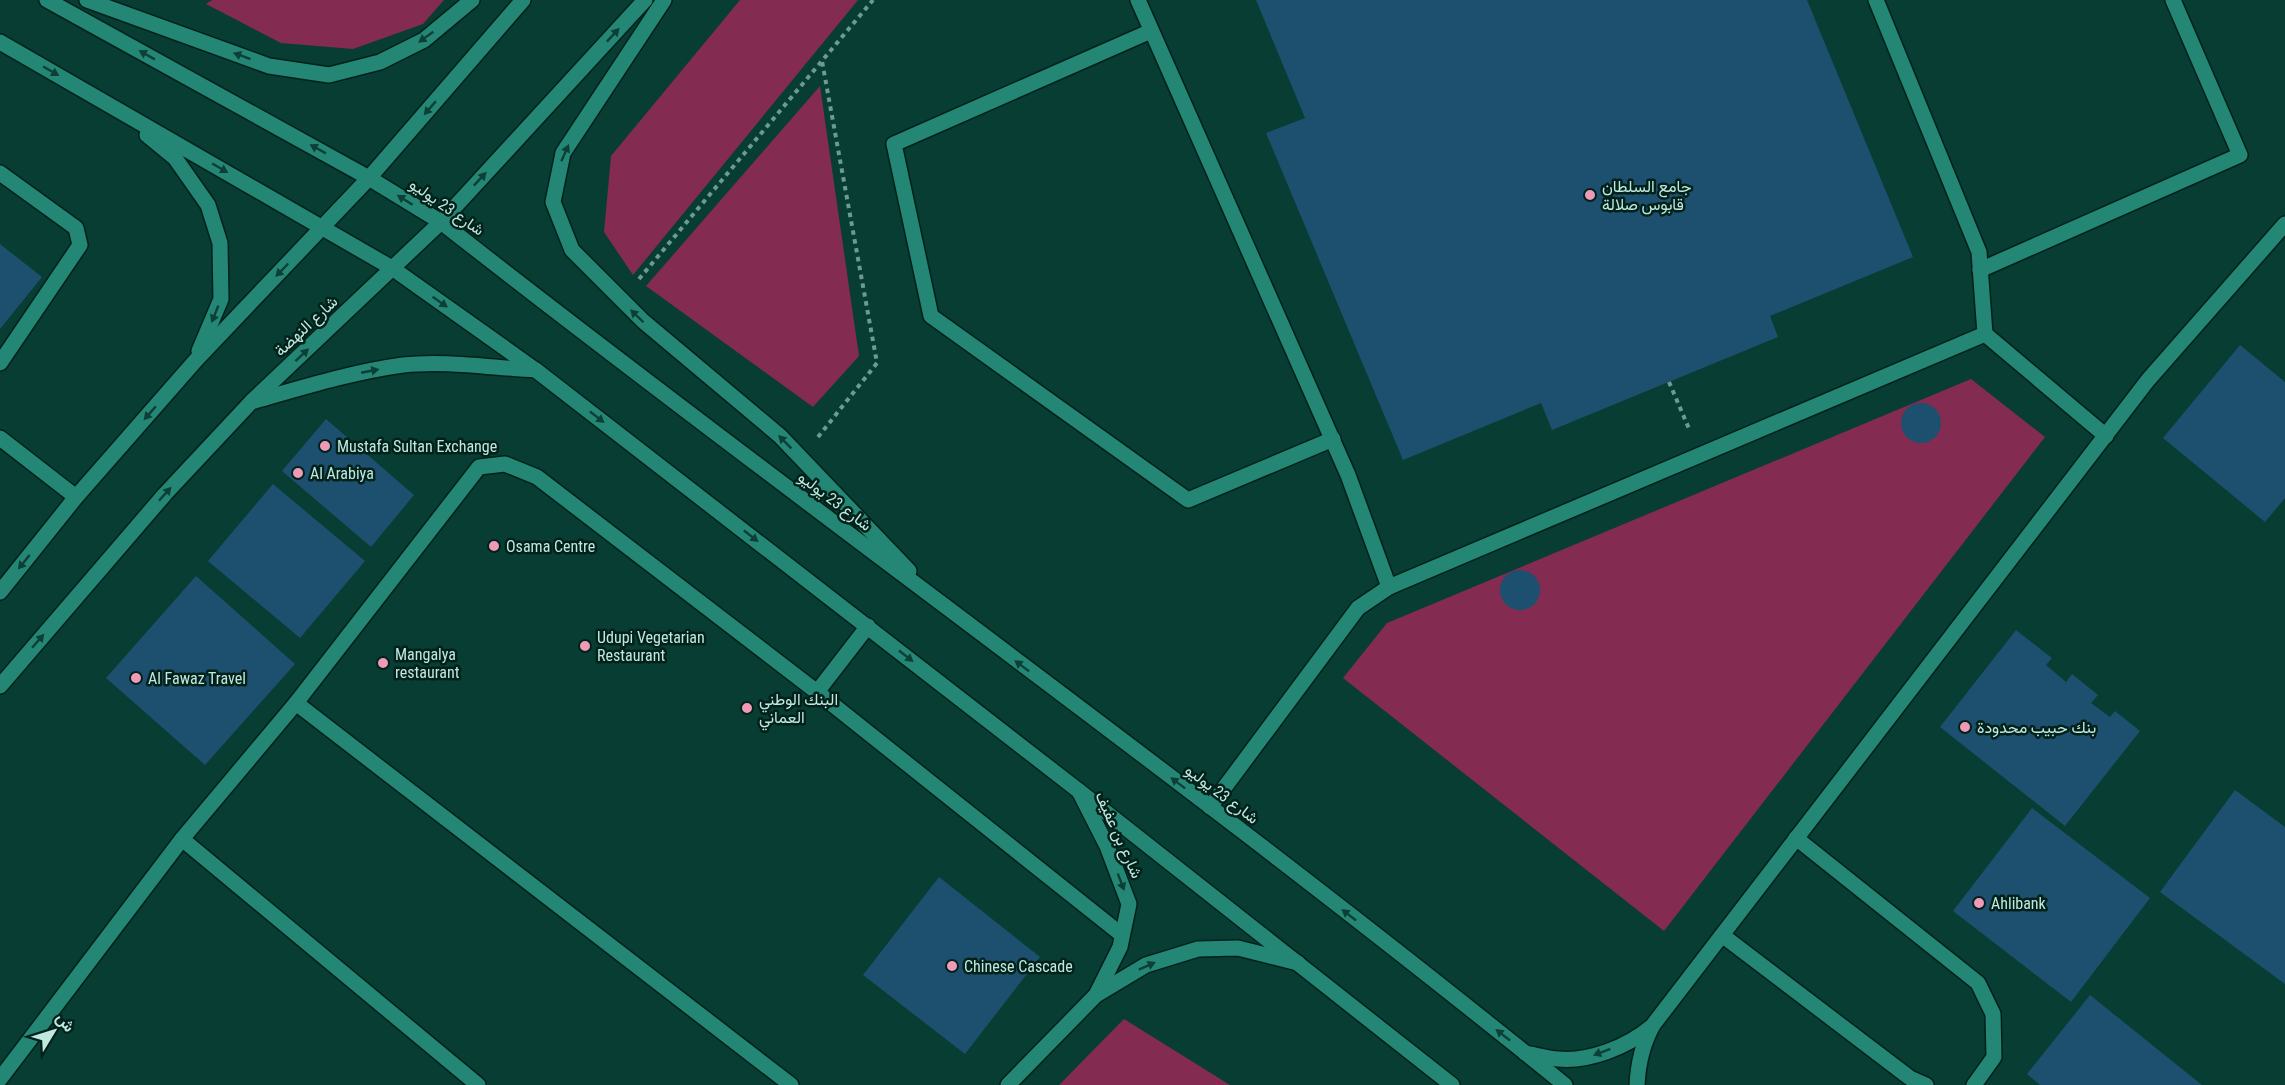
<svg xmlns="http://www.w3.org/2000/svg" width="2285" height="1085" viewBox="0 0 2285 1085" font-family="'Roboto Condensed',Vazirmatn,sans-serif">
  <rect width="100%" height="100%" fill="#073d33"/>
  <!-- green -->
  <g fill="#842b51">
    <path d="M212 0H444L423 24 353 49 281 43 206 4Z"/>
    <path d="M740 0H858L633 275 604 232 611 156Z"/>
    <path d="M820 86 859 356 813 407 646 286Z"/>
    <path d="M1971 379 2045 437 1664 931 1343 678 1387 623Z"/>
    <path d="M1124 1019 1230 1085H1059Z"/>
  </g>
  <!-- building -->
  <g fill="#1c506e">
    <path d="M1256 0H1807L1913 257 1770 316 1778 337 1552 430 1541 403 1403 460 1266 133 1305 118Z"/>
    <path d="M0 244 42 277 0 329Z"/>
    <path d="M2240 345 2285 382V498L2265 522 2163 438Z"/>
    <circle cx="1921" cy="423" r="20"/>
    <path d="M326 419 414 495 371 547 282 471Z"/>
    <path d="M273 484 365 561 300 638 208 561Z"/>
    <circle cx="1520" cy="590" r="20"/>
    <path d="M196 576 295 664 205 765 106 678Z"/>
    <path d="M2016 630 2052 658 2046 665 2066 682 2072 674 2098 695 2091 703 2110 717 2115 711 2140 731 2065 826 1940 727Z"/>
    <path d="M2235 790 2285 827V984L2160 892Z"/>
    <path d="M2032 808 2150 898 2071 1002 1953 911Z"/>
    <path d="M939 877 1040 957 965 1054 863 975Z"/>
    <path d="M2090 995 2202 1085H2040L2027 1074Z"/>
  </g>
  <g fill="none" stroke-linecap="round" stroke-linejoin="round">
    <defs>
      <g id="lane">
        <path d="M1138 0 1348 475 1389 587"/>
        <path d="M1876 0 1979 252 1985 334"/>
        <path d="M1151 31 894 144 931 316 1188 500 1333 439"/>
        <path d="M0 173 76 228 80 245 0 363"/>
        <path d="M1980 270 2240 155 2173 0"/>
        <path d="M0 438 76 497"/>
        <path d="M1210 807 1358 608 1389 587 1985 334 2106 436"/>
        <path d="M1796 838 1978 983 1993 1014 1994 1057 1974 1085"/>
        <path d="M1722 935 1910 1078 1926 1085"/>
      </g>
      <g id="street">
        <path d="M817 692 868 626"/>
        <path d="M296 703 791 1085"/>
        <path d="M1079 791 1107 846 1129 904 1120 947 1096 995"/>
        <path d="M182 839 478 1085"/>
        <path d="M1525 1053C1536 1055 1547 1058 1558 1059 1589 1062 1627 1047 1651 1027"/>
        <path d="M0 1079 182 839 296 703 479 467 505 464 537 477 817 692 1122 935"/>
        <path d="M1008 1085 1096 995 1146 965 1198 949 1238 948 1298 963"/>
        <path d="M1637 1085C1638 1064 1643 1043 1653 1025L2148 380 2285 224"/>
      </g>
      <g id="secondary">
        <path d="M47 0 369 178 441 222C812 513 1198 787 1565 1085"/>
        <path d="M87 0 269 66 329 75 380 62 424 40 472 0"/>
        <path d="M664 0 563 153 553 202 572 250 643 321 780 436 909 571"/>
        <path d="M0 42 392 268 537 371 1079 791 1452 1085"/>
        <path d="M147 135 175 158 208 205 220 243 221 299 199 351"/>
        <path d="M255 401C304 387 352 372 403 365 444 360 493 368 536 370"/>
        <path d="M0 592 76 497 196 360 369 178 523 0"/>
        <path d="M0 686 165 494 252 401 441 222 645 0"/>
      </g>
    </defs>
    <!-- lane casing -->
    <use href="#lane" stroke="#03211b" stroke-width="18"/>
    <!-- street casing -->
    <use href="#street" stroke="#03211b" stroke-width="18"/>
    <!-- secondary casing -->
    <use href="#secondary" stroke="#03211b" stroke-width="18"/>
    <!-- path -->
    <g stroke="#6c9b91" stroke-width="4" stroke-dasharray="4.5 4.5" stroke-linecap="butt">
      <path d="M639 279 873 0"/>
      <path d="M1669 382 1690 431"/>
      <path d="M818 437 877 363 822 61"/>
    </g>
    <!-- lane -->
    <use href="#lane" stroke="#248674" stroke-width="15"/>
    <!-- street -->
    <use href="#street" stroke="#248674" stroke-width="15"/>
    <!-- secondary -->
    <use href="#secondary" stroke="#248674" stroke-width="15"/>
  </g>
  <!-- one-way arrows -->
  <defs><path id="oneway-solid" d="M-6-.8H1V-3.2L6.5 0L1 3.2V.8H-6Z" transform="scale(1.5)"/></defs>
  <g fill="#0d3f36">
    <use href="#oneway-solid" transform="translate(613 35) rotate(-47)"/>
    <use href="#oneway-solid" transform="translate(426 37) rotate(144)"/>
    <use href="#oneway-solid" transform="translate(147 55) rotate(-151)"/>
    <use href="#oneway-solid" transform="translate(242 56) rotate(-160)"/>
    <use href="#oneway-solid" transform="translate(51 71) rotate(30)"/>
    <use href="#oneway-solid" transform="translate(430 108) rotate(131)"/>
    <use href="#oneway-solid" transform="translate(318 149) rotate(-151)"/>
    <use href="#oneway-solid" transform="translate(565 153) rotate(-66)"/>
    <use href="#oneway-solid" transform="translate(220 168) rotate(30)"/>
    <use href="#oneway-solid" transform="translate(480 179) rotate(-47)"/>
    <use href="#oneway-solid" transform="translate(405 200) rotate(-148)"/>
    <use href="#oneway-solid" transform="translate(282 270) rotate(134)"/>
    <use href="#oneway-solid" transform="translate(440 302) rotate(35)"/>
    <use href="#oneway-solid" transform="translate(215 314) rotate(112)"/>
    <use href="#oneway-solid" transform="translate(637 316) rotate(-136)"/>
    <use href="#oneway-solid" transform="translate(302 355) rotate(-43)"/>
    <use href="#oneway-solid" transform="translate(370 371) rotate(-11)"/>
    <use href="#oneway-solid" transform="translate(150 413) rotate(131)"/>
    <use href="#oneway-solid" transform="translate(597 417) rotate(38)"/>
    <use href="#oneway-solid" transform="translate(785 442) rotate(-135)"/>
    <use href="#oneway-solid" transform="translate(165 494) rotate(-48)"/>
    <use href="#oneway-solid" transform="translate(751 536) rotate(38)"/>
    <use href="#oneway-solid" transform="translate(24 562) rotate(129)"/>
    <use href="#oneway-solid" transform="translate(38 641) rotate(-49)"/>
    <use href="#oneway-solid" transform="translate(906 656) rotate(38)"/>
    <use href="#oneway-solid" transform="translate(1022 666) rotate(-143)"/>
    <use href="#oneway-solid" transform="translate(1178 783) rotate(-143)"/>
    <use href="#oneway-solid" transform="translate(1121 882) rotate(69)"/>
    <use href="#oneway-solid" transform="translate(1349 915) rotate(-142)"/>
    <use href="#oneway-solid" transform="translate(1147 966) rotate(-24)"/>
    <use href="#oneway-solid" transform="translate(1503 1035) rotate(-142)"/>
    <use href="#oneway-solid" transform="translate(1602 1052) rotate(159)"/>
  </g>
  <!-- markers -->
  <g fill="#ef9ab7" stroke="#03211b" stroke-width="2">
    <circle cx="1590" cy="195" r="6"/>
    <circle cx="325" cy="446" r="6"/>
    <circle cx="298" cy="473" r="6"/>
    <circle cx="494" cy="546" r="6"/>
    <circle cx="585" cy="646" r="6"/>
    <circle cx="383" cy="663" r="6"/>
    <circle cx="136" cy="678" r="6"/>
    <circle cx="747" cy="708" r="6"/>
    <circle cx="1965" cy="727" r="6"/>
    <circle cx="1979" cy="903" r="6"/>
    <circle cx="952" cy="966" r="6"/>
  </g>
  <g text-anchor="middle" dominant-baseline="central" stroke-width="5" stroke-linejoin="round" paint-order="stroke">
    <!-- poi labels -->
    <g font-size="16" fill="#bfe9de" stroke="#03211b" text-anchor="start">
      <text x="1602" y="186">جامع السلطان<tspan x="1602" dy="18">قابوس صلالة</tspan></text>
      <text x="337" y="446">Mustafa Sultan Exchange</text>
      <text x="310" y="473">Al Arabiya</text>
      <text x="506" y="546">Osama Centre</text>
      <text x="597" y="637">Udupi Vegetarian<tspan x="597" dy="18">Restaurant</tspan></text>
      <text x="395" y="654">Mangalya<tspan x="395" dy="18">restaurant</tspan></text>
      <text x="148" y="678">Al Fawaz Travel</text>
      <text x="759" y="699">البنك الوطني<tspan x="759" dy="18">العماني</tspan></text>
      <text x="1977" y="727">بنك حبيب محدودة</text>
      <text x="1991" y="903">Ahlibank</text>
      <text x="964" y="966">Chinese Cascade</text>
    </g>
    <!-- street labels -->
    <g font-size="16" fill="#bfe9de" stroke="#03211b">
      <text transform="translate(447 207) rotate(35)">شارع 23 يوليو</text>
      <text transform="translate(306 326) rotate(-43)">شارع النهضة</text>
      <text transform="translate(835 501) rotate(37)">شارع 23 يوليو</text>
      <text transform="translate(1222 794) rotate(37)">شارع 23 يوليو</text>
      <text transform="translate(1119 835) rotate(66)">شارع بن عفيف</text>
    </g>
  </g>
  <!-- north arrow -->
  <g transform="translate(54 1031) rotate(52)" stroke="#03211b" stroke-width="4.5" paint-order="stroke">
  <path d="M0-4.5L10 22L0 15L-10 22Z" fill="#bfe9de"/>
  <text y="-9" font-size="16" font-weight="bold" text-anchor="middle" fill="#bfe9de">ش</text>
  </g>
</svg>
